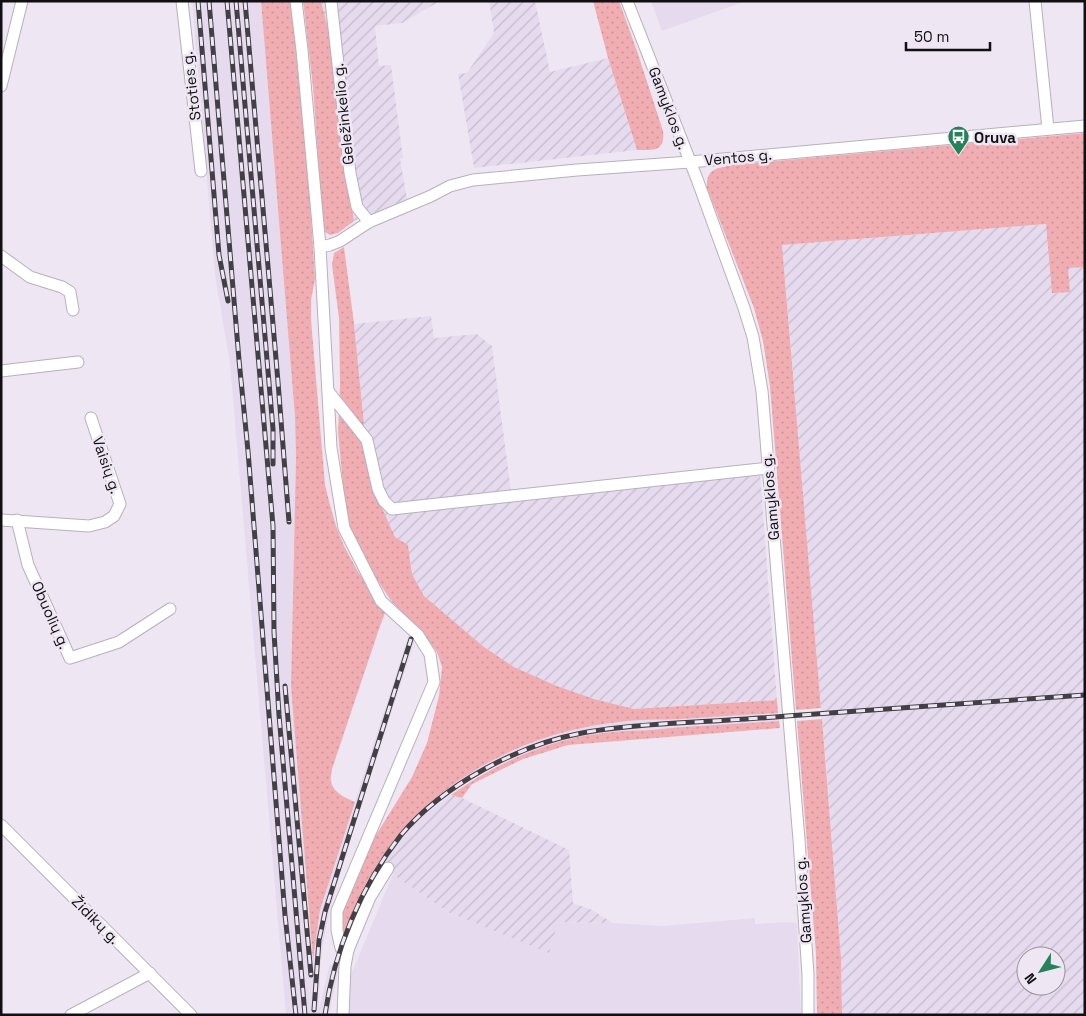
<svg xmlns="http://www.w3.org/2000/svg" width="1086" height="1016" viewBox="0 0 1086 1016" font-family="'Space Grotesk',sans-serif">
  <defs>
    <pattern id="industrial-furrows" width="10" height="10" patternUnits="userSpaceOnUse" patternTransform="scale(1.25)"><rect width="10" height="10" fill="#e6dbee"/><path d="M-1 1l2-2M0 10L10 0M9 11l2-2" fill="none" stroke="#c4bbcb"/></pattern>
    <pattern id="green-dots" width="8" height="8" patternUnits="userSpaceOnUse" patternTransform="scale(1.25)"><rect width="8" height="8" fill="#f0aeb3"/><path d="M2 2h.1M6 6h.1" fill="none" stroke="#cd9499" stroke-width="1.8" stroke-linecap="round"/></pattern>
  </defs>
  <rect width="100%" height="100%" fill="#eee7f3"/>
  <!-- built -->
  <g fill="#e6dbee">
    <path d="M192 1H261L295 417 296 458 291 686 313 957 320 910 409 634 416 637 356 822 329 912 323 944 320 968 319 1009 330 964 339 967 329 1015H286L230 364 215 275Z"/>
    <path d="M651 1H746L662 31Z"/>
    <path d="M778 713 779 721 611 733 578 737 533 751 497 766 471 780 443 800 427 813 406 836 348 935 344 934 361 894 378 863 401 832 424 808 440 795 461 779 485 764 516 749 545 738 588 726 620 721Z"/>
    <path d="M393 874 448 912 549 952 558 922 613 923 663 926 755 918V924L786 922 797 923 801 1015H337L338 1006Z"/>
  </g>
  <!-- industrial -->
  <g fill="url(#industrial-furrows)" fill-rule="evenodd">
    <path d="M321 1H440L402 23 375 26 379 66 391 65 403 158 400 159 407 199 354 221 345 170 329 33Z"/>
    <path d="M489 1H535L550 72 608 58 637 150 474 168 458 74 467 73 494 33Z"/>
    <path d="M1046 224 1068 268 1085 267V1015H842L841 958 828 792 782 245ZM1026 956H1056V986H1026Z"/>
    <path d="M431 316 434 338 477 334 492 346 512 499 760 472 777 700 634 709 594 699 557 686 514 667 484 647 424 596 412 574 408 546 395 537 379 501 361 443 364 424 354 324Z"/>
    <path d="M451 795 462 798 569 850 573 903 592 910 613 923 558 922 549 953 448 912 382 867 406 836 427 813Z"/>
  </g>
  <!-- green -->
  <g fill="url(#green-dots)">
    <path d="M261 1H291L309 185 315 279 311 300V320L325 485 330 505 336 526 344 546 357 570 385 613 379 629 332 769C332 772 330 778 331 781 333 793 346 798 355 802L320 910 313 960 291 686 296 458 295 417Z"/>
    <path d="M303 1H321L329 33 345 170 354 221 338 233 330 235 325 232 323 226 313 87Z"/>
    <path d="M593 1H619L637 51 663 131C665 152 654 150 637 150L608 58Z"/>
    <path d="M1085 133V267L1068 268 1070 292 1052 293 1046 224 782 245 821 708 796 710 770 386 763 341 754 308 707 188C706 169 715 169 731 165Z"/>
    <path d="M344 247 354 324 364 424 361 443 379 501 395 537 408 545 412 574 424 596 484 647 514 667 557 686 594 699 634 709 777 700 778 713C745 715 713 717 680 719 660 720 639 719 619 722 524 732 432 781 379 862 364 884 354 909 344 934 340 926 342 918 343 909L368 848 412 777 427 743 439 696 442 667 437 652 424 634 392 602 363 559 352 534 345 506 338 432 340 385 339 318 332 265 334 253Z"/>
    <path d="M822 719 841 958 842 1015H817L816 954 797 721Z"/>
    <path d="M779 721 780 728 568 745 523 759 472 784 462 798 451 795C489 768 533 747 578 737 602 732 626 731 650 730 693 726 736 724 779 721Z"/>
  </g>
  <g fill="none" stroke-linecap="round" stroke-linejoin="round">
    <defs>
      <g id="street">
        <path d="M182 1 201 171"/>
        <path d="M296 1 302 50 320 247"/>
        <path d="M331 1 350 173 357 207 369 222"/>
        <path d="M627 1 697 179 744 308 753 337 762 391 799 840 808 975V1015"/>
        <path d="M1035 1 1048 129"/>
        <path d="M1 86 22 1"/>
        <path d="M1 256 30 277 62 287 70 292 73 310"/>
        <path d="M1 371 78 362"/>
        <path d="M328 391 367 440 378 489 384 501 392 509 768 468"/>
        <path d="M1 520 89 526 105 522 114 516 120 504 91 418"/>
        <path d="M17 520 28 565 70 658 119 642 170 609"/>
        <path d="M1 825 191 1015"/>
        <path d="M348 950 341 948 337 930V911L434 682 430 654 418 635 381 601 344 528 331 448 320 247 330 245 340 241 369 222 431 196 450 186 473 180 577 170 690 162 1085 126"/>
        <path d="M71 1015 150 973"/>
        <path d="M343 1015 345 966 348 950 370 897 388 868"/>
      </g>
    </defs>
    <!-- street casing -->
    <use href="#street" stroke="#b7b0bc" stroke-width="13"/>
    <!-- street -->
    <use href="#street" stroke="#fff" stroke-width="11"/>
    <defs>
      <g id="rail">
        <path d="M198 1 219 255 228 301"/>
        <path d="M209 1 239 360 248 451 285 915 296 1015"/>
        <path d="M227 1 273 526 274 632 279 715 305 1015"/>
        <path d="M236 1 273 429V464"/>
        <path d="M245 1 278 382 289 522"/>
        <path d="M285 686 311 975"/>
        <path d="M314 1010 319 940 325 912 411 639"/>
        <path d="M325 1015C334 951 361 886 401 835 443 785 518 745 582 733 613 727 645 725 677 723 714 721 751 719 787 716 886 709 986 702 1085 695"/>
      </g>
    </defs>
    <!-- rail casing -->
    <use href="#rail" stroke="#423f45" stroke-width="5"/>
    <!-- rail -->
    <use href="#rail" stroke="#eee7f3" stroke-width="3" stroke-dasharray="9" stroke-linecap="butt"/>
  </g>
  <!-- icons -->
  <defs>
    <symbol id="bus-pin" viewBox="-11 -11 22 30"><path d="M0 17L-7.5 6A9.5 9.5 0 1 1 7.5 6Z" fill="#258258" stroke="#eee7f3"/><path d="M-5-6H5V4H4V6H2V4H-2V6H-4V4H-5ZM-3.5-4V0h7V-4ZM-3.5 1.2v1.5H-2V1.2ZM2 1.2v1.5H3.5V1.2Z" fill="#fff"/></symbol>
  </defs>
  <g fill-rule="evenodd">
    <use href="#bus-pin" x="946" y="124" width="25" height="34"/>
  </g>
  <g text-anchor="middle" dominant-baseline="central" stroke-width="5" stroke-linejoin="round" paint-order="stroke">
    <!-- street labels -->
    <g font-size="15" fill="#110f13" stroke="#eee7f3">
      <text transform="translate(191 86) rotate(-97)">Stoties g.</text>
      <text transform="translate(669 108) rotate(69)">Gamyklos g.</text>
      <text transform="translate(343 114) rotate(-96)">Geležinkelio g.</text>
      <text transform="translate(738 157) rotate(-5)">Ventos g.</text>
      <text transform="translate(107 465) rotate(71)">Vaisių g.</text>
      <text transform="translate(770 497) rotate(-95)">Gamyklos g.</text>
      <text transform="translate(51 615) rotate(66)">Obuolių g.</text>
      <text transform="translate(803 900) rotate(-94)">Gamyklos g.</text>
      <text transform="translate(96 920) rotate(45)">Židikų g.</text>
    </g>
    <!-- poi labels -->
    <g font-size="15" font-weight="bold" fill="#110f13" stroke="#eee7f3" text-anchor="start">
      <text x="974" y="137">Oruva</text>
    </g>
  </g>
  <!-- border -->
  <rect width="1086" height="1016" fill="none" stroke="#110f13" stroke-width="5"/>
  <!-- north arrow -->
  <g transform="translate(1041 971) rotate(234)"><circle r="24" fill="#eee7f3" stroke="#969199"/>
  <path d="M0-4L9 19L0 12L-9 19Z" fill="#258258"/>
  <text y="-8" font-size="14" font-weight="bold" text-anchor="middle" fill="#110f13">N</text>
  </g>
  <!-- scale -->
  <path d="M906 42v8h84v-8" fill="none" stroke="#110f13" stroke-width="2.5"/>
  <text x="914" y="42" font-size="15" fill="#110f13" stroke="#eee7f3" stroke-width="4" paint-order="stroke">50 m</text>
</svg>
